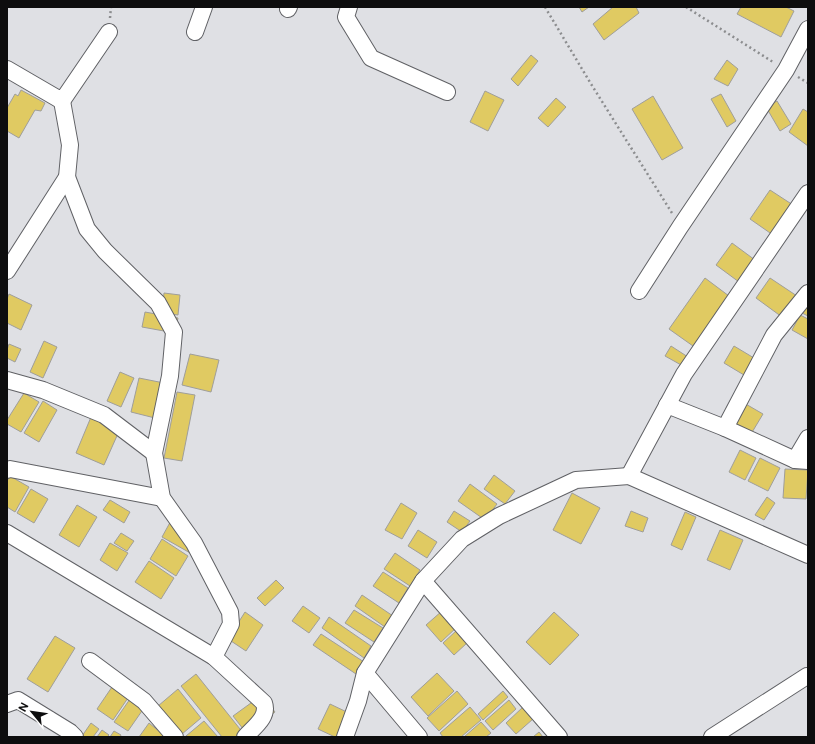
<svg xmlns="http://www.w3.org/2000/svg" width="815" height="744" viewBox="0 0 815 744" font-family="'Public Sans',sans-serif">
  <rect width="100%" height="100%" fill="#dfe0e4"/>
  <!-- building -->
  <g fill="#e0ca62" stroke="#9f9e9a">
    <path d="M579 7H589L582 12Z"/>
    <path d="M613 7H636L639 13 604 40 593 24Z"/>
    <path d="M741 7H786L794 11 781 37 737 14Z"/>
    <path d="M531 55 538 61 518 86 511 79Z"/>
    <path d="M727 60 738 69 728 86 714 79Z"/>
    <path d="M21 90 45 103 41 111 35 110 19 138 7 131V108L15 94 18 96Z"/>
    <path d="M485 91 504 100 488 131 470 122Z"/>
    <path d="M721 94 736 121 727 127 711 99Z"/>
    <path d="M653 96 683 148 662 160 632 109Z"/>
    <path d="M556 98 566 107 548 127 538 118Z"/>
    <path d="M777 101 791 124 780 131 766 107Z"/>
    <path d="M803 109 808 112V146L789 132Z"/>
    <path d="M770 190 793 205 773 235 750 219Z"/>
    <path d="M732 243 755 260 739 282 716 265Z"/>
    <path d="M705 278 729 296 693 346 669 329Z"/>
    <path d="M770 278 797 296 782 317 756 298Z"/>
    <path d="M164 293 180 295 178 315 162 313Z"/>
    <path d="M9 294 32 305 21 330 7 323V299Z"/>
    <path d="M808 302V316L802 313Z"/>
    <path d="M145 312 178 318 175 333 142 327Z"/>
    <path d="M800 315 808 319V339L792 330Z"/>
    <path d="M44 341 57 347 43 378 30 372Z"/>
    <path d="M9 344 21 349 15 362 7 358V350Z"/>
    <path d="M671 346 688 357 683 366 665 356Z"/>
    <path d="M734 346 754 358 744 375 724 363Z"/>
    <path d="M190 354 219 360 211 392 182 385Z"/>
    <path d="M120 372 134 378 121 407 107 401Z"/>
    <path d="M139 378 164 383 155 418 131 412Z"/>
    <path d="M177 392 195 395 182 461 164 458Z"/>
    <path d="M24 393 39 402 21 432 7 424V420Z"/>
    <path d="M43 401 57 410 39 442 24 433Z"/>
    <path d="M744 403 763 414 751 434 733 424Z"/>
    <path d="M91 417 120 429 104 465 76 453Z"/>
    <path d="M740 450 756 458 745 480 729 472Z"/>
    <path d="M760 458 780 468 768 491 748 481Z"/>
    <path d="M785 469 808 470 806 499 783 498Z"/>
    <path d="M494 475 515 491 505 504 484 489Z"/>
    <path d="M10 476 29 487 15 512 7 507V481Z"/>
    <path d="M470 484 497 504 485 520 458 501Z"/>
    <path d="M31 489 48 499 34 523 17 513Z"/>
    <path d="M572 493 600 508 581 544 553 530Z"/>
    <path d="M767 497 775 503 764 520 755 515Z"/>
    <path d="M110 500 130 512 124 523 103 510Z"/>
    <path d="M401 503 417 513 402 539 385 530Z"/>
    <path d="M77 505 97 517 79 547 59 535Z"/>
    <path d="M454 511 470 521 462 532 447 522Z"/>
    <path d="M631 511 648 518 643 532 625 526Z"/>
    <path d="M685 512 696 517 682 550 671 545Z"/>
    <path d="M173 517 192 554 162 537Z"/>
    <path d="M418 530 437 542 427 558 408 546Z"/>
    <path d="M720 530 743 540 730 570 707 560Z"/>
    <path d="M121 533 134 541 127 551 114 543Z"/>
    <path d="M162 539 188 556 176 576 150 559Z"/>
    <path d="M110 543 128 553 117 571 100 560Z"/>
    <path d="M395 553 420 570 410 586 384 569Z"/>
    <path d="M149 561 174 578 161 599 135 582Z"/>
    <path d="M383 572 408 588 399 603 373 586Z"/>
    <path d="M276 580 284 588 265 606 257 598Z"/>
    <path d="M362 595 393 616 385 627 355 606Z"/>
    <path d="M303 606 320 618 309 633 292 621Z"/>
    <path d="M354 610 383 628 374 642 345 623Z"/>
    <path d="M442 611 457 627 441 642 426 625Z"/>
    <path d="M245 612 263 625 246 651 228 639Z"/>
    <path d="M554 612 579 635 550 665 526 642Z"/>
    <path d="M329 617 371 646 364 658 322 628Z"/>
    <path d="M456 631 467 643 454 655 443 643Z"/>
    <path d="M321 634 364 662 356 674 313 645Z"/>
    <path d="M55 636 75 648 48 692 27 679Z"/>
    <path d="M437 673 454 691 428 716 411 697Z"/>
    <path d="M196 674 244 734 240 737H222L181 686Z"/>
    <path d="M114 684 130 695 113 720 97 709Z"/>
    <path d="M178 689 201 718 182 734 158 706Z"/>
    <path d="M457 691 468 704 439 731 427 718Z"/>
    <path d="M503 691 508 697 483 720 478 714Z"/>
    <path d="M262 695 275 712 247 734 233 716Z"/>
    <path d="M130 699 144 708 128 731 114 722Z"/>
    <path d="M509 700 516 709 493 730 485 721Z"/>
    <path d="M330 704 351 714 340 737H335L318 729Z"/>
    <path d="M470 707 481 720 461 737H443L440 733Z"/>
    <path d="M523 707 533 719 516 734 506 723Z"/>
    <path d="M204 721 218 737H187L186 736Z"/>
    <path d="M481 722 491 733 486 737H464Z"/>
    <path d="M91 723 99 729 93 737H83L82 736Z"/>
    <path d="M149 723 166 737H139Z"/>
    <path d="M102 730 109 735 107 737H97Z"/>
    <path d="M114 731 121 735 120 737H110Z"/>
    <path d="M539 732 543 737H533Z"/>
  </g>
  <g fill="none" stroke-linecap="round" stroke-linejoin="round">
    <defs>
      <g id="minor">
        <path d="M349 7 346 17 371 58 447 92"/>
        <path d="M288 9 289 7"/>
        <path d="M195 32 204 7"/>
        <path d="M7 69 62 101 109 32"/>
        <path d="M67 177 87 229 105 251 158 303 174 332 170 376 154 453 162 498 194 543 230 612 231 624 214 657"/>
        <path d="M808 193 684 374 629 476 808 555"/>
        <path d="M7 271 67 177 70 145 62 101"/>
        <path d="M639 291 680 227 786 70 808 29"/>
        <path d="M7 380 43 390 104 415 154 453"/>
        <path d="M667 405 725 428 795 460 808 461"/>
        <path d="M725 428 774 335 808 293"/>
        <path d="M795 460 808 438"/>
        <path d="M7 470 10 469 162 498"/>
        <path d="M7 533 214 657 264 703C269 717 254 727 245 737"/>
        <path d="M423 581 559 737"/>
        <path d="M90 661 144 701 175 737"/>
        <path d="M365 673 419 737"/>
        <path d="M7 704 18 700 70 732 75 737"/>
        <path d="M345 737 358 701 365 673 423 581 462 539 499 516 576 480 629 476"/>
        <path d="M712 737 807 676"/>
      </g>
    </defs>
    <!-- minor casing -->
    <use href="#minor" stroke="#606165" stroke-width="18"/>
    <!-- path -->
    <g stroke="#8c8d8f" stroke-width="2.5" stroke-dasharray="2 3" stroke-linecap="butt">
      <path d="M545 7 591 84 672 213"/>
      <path d="M686 7 773 62"/>
      <path d="M110 18 111 7"/>
      <path d="M798 77 808 83"/>
    </g>
    <!-- minor -->
    <use href="#minor" stroke="#fff" stroke-width="16"/>
  </g>
  <!-- border -->
  <rect width="815" height="744" fill="none" stroke="#0d0d0e" stroke-width="16"/>
  <!-- north arrow -->
  <g transform="translate(32 712) rotate(299)" stroke="#ffffff" stroke-width="3" paint-order="stroke">
  <path d="M0-3L7 15L0 10L-7 15Z" fill="#0d0d0e"/>
  <text y="-6" font-size="11" font-weight="bold" text-anchor="middle" fill="#0d0d0e">N</text>
  </g>
</svg>
